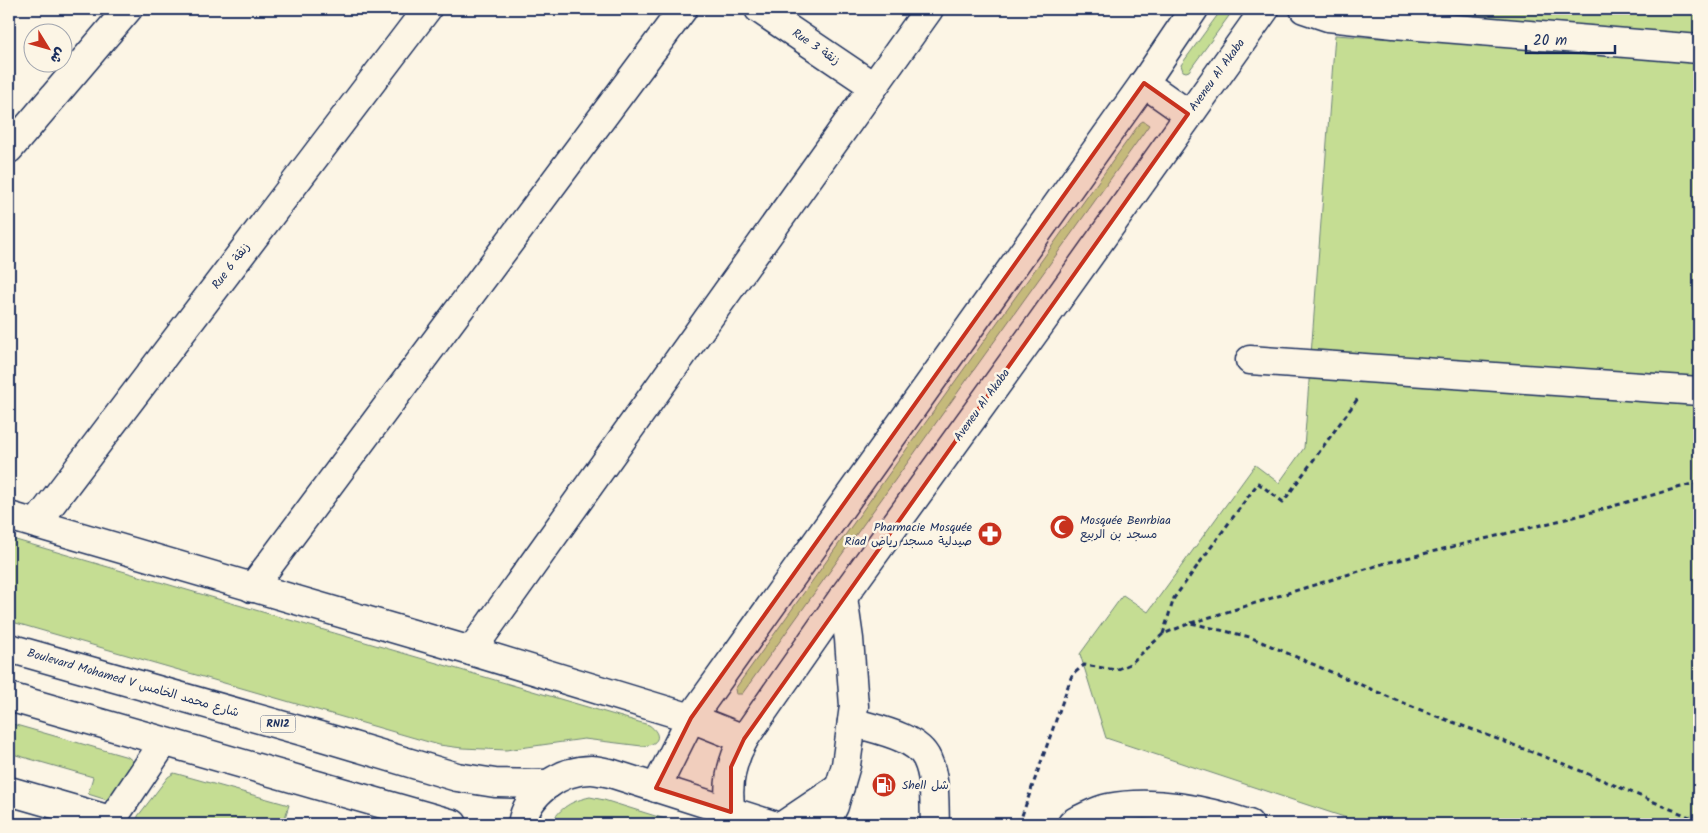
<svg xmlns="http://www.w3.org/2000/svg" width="1708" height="833" viewBox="0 0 1708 833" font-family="Kalam,'Playpen Sans Arabic',sans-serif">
  <rect width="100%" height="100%" fill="#fcf5e5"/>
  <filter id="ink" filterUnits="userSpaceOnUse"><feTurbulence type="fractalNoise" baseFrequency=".02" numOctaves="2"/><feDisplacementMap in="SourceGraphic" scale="10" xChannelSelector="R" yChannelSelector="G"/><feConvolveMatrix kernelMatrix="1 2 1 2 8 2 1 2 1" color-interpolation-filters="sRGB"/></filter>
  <g filter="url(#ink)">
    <!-- green -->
    <g fill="#c5dd93" stroke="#708678">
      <path d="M1222 9H1234L1189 71 1186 72 1183 71 1181 65Z"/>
      <path d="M1395 9H1699V824H1365L1106 738 1080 654 1123 595 1148 612 1255 465 1279 483 1304 448 1335 35 1392 39Z"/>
      <path d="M1143 121 1149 125 1147 128 742 694H736L735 689 1140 123Z"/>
      <path d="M9 538 649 725C663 735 659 745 642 746L584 739 506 750 462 748 439 745 9 621Z"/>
      <path d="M9 723 128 757 135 763 107 800 88 794 93 777 9 753Z"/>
      <path d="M174 773 289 805 283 824H137L138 816 168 777Z"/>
      <path d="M590 797 604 800 681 824H551C560 807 572 801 590 797Z"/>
    </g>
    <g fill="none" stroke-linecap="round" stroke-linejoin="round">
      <defs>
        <g id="minor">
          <path d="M759 9 873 86"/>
          <path d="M1304 9 1328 17 1394 24 1699 49"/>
          <path d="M1144 83 1188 114"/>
          <path d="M9 149 128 9"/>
          <path d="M1250 360 1699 391"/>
          <path d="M9 516 471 651 691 718 744 739"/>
          <path d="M36 524 427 9"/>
          <path d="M252 588 683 9"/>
          <path d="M471 651 929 9"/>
          <path d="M852 722C873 729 917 736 927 759 936 778 934 803 935 824"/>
          <path d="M656 788 691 718 1144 83 1194 9"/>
          <path d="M9 791 110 820"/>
          <path d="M731 812C726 785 731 762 744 739L843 597 1039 326 1265 9"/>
          <path d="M109 824 164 742"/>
          <path d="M785 824 840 787"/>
          <path d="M825 824 834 806 846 765 854 706 849 639 843 597"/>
          <path d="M1072 824 1076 821C1086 817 1097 810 1108 808 1155 799 1204 810 1249 824"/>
        </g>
        <g id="major">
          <path d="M9 648 323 737 457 777 495 783 549 784"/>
          <path d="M9 697 453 824"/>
          <path d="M522 824C527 793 560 770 591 770 597 770 604 772 610 773L770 824"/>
        </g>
      </defs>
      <!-- minor casing -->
      <use href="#minor" stroke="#1b2f5e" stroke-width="31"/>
      <!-- major casing -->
      <use href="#major" stroke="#1b2f5e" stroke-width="31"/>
      <!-- path -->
      <g stroke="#1b2f5e" stroke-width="3" stroke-dasharray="5 4" stroke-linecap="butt">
        <path d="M1191 623 1382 564 1574 517 1699 482"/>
        <path d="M1163 634 1174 598 1258 483 1283 502 1359 397"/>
        <path d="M1019 824 1072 675 1084 665 1116 670 1130 664 1163 634 1191 623 1250 637 1410 706 1569 766 1699 821"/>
      </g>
      <!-- minor -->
      <use href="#minor" stroke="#fcf5e5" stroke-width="28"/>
      <!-- major -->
      <use href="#major" stroke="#fcf5e5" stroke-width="28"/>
    </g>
  </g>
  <!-- marked area -->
  <path fill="#c8321e" fill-opacity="0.2" stroke="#c8321e" stroke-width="4" stroke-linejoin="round" d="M1144 83 1188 114 744 739 731 767V812L656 788 691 718Z"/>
  <!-- icons -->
  <defs>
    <symbol id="mosque-disc" viewBox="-11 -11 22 22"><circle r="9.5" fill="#c8321e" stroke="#fcf5e5"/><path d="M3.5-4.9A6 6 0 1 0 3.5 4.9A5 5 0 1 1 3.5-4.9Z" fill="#fff"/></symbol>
    <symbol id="pharmacy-disc" viewBox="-11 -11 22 22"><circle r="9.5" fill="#c8321e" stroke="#fcf5e5"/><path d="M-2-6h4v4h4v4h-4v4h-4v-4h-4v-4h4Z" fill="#fff"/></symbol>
    <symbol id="fuel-disc" viewBox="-11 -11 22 22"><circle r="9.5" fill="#c8321e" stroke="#fcf5e5"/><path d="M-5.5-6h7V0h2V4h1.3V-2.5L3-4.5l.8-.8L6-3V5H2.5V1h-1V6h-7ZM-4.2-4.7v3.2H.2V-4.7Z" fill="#fff"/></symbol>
  </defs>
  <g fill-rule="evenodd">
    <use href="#mosque-disc" x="1048" y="513" width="28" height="28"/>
    <use href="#pharmacy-disc" x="976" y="520" width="28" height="28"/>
    <use href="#fuel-disc" x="870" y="771" width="28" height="28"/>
  </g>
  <g text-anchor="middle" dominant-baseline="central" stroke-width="5" stroke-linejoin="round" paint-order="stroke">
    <!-- shield labels -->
    <rect fill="#fcf5e5" stroke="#5e6a86" stroke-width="1" x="260.5" y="715.5" width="35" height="17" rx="4"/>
    <g font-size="11" font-weight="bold" fill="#1b2f5e">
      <text x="278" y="724">RN12</text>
    </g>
    <!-- street labels -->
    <g font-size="12" fill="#1b2f5e" stroke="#fcf5e5">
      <text transform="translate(816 47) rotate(34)">Rue 3 زنقة</text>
      <text transform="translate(1217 75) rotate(-54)">Aveneu Al Akaba</text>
      <text transform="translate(231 266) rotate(-53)">Rue 6 زنقة</text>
      <text transform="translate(982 405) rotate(-54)">Aveneu Al Akaba</text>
      <text transform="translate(133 683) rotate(16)">Boulevard Mohamed V شارع محمد الخامس</text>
    </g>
    <!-- poi labels -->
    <g font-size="12" fill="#1b2f5e" stroke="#fcf5e5" text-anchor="start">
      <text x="1080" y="520">Mosquée Benrbiaa<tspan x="1080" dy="14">مسجد بن الربيع</tspan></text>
      <text x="972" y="527" text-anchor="end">Pharmacie Mosquée<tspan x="972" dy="14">Riad صيدلية مسجد رياض</tspan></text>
      <text x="902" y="785">Shell شل</text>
    </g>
  </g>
  <!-- margin -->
  <rect width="1708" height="833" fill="none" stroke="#fcf5e5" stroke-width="30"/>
  <rect x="15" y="15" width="1678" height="803" fill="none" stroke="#1b2f5e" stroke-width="2" filter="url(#ink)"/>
  <!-- north arrow -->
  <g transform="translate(48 48) rotate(127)"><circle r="24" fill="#fcf5e5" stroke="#a2a6af"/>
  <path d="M0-4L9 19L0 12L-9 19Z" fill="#c8321e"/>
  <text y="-8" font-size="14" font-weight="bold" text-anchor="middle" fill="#1b2f5e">ش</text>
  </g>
  <!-- scale -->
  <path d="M1526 45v8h89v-8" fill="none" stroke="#1b2f5e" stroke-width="2.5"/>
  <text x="1533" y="45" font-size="15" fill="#1b2f5e" stroke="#fcf5e5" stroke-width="4" paint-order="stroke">20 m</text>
</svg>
